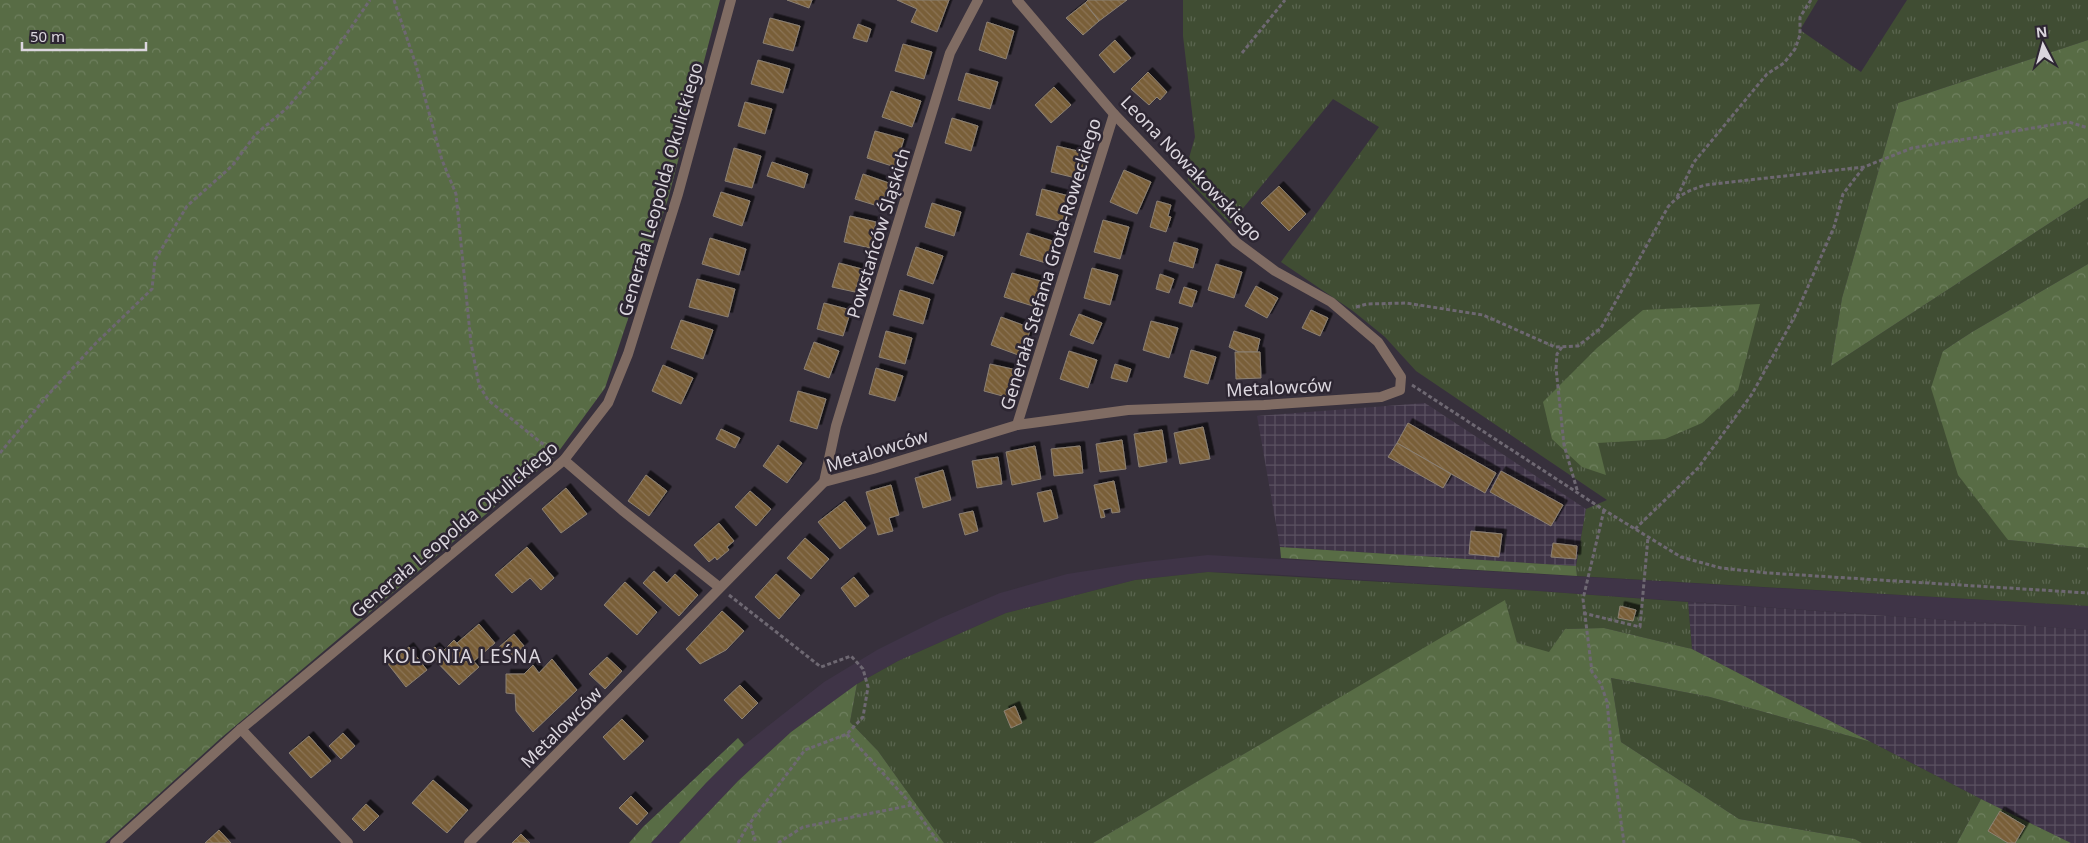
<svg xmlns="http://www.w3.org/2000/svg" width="2088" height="843" viewBox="0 0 2088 843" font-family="'Noto Sans',sans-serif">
  <defs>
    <pattern id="industrial-grid" width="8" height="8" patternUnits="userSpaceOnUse" patternTransform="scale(1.25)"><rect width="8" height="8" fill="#3f3447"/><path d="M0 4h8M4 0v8" fill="none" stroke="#5a5161"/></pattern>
    <pattern id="grass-tufts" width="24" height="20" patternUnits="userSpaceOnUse" patternTransform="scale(1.25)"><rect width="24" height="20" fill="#404d33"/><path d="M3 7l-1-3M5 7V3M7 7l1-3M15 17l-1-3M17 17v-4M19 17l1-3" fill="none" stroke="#5b6650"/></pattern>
    <pattern id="forest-crowns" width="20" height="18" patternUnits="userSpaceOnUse" patternTransform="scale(1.25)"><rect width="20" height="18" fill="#586c45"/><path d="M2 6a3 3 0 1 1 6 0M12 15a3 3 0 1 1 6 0" fill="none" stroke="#6f805f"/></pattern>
    <pattern id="building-back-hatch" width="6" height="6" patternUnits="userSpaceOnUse" patternTransform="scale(1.25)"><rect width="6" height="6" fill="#795e39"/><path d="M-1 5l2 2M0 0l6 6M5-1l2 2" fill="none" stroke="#8b7455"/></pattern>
    <filter id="shadow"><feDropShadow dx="4.5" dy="-4.5" stdDeviation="0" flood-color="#0009"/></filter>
  </defs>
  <rect width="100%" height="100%" fill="#37303c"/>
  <!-- built -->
  <path fill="#3f3447" d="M1208 555 2088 606V630L1523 590 1268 574 1208 572 1135 580 1006 613 898 661 857 684 791 732 738 781 679 843H651L706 783 744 745 824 682 877 650 941 618 1000 593 1067 574 1144 562Z"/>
  <!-- industrial -->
  <g fill="url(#industrial-grid)">
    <path d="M1425 403 1586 509 1576 566 1280 547 1257 416Z"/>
    <path d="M1688 602 2088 630V843H2071L1981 799 1692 649Z"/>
  </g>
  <!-- grass -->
  <g fill="url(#grass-tufts)">
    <path d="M1183 0H1818L1800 30 1861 72 1907 0H2088V40L1898 103 1842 298 1831 366 2088 198V264L1972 332 1943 351 2008 540 2088 548V606L1577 576 1576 566 1586 509 1607 500 1416 371 1385 337 1353 311 1281 262 1379 127 1333 99 1230 224 1188 180 1187 165 1195 137 1183 36Z"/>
    <path d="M1208 572 1523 590 1688 602 1692 649 1604 628 1565 629 1549 653 1516 643 1505 601 1093 843H944L878 751 850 722 857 684 898 661 1006 613 1135 580Z"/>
    <path d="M1611 678 1710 697 1871 742 1981 799 1957 843H1862L1855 839 1739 819 1621 742Z"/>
  </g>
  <!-- forest -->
  <g fill="url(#forest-crowns)">
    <path d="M0 0H720L668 199 605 388 556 455 221 738 105 843H0Z"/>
    <path d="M2088 40V198L1831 366 1842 298 1898 103Z"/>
    <path d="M2088 264V548L2008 540 1958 475 1931 388 1943 351 1972 332Z"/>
    <path d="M1760 304 1738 390 1702 423 1665 439 1598 443 1606 475 1582 467 1552 439 1543 402 1597 348 1643 310Z"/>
    <path d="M1280 547 1576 566 1577 576 1281 558Z"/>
    <path d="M1505 600 1517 643 1549 652 1565 629 1604 628 1692 649 1871 742 1710 697 1611 678 1621 742 1739 819 1855 839 1862 843H1093Z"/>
    <path d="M857 684 850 722 878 751 944 843H679L738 781 791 732Z"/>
    <path d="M738 738 744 745 706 783 651 843H629L643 827Z"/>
    <path d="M1981 799 2071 843H1957Z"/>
  </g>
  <!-- building -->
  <g fill="url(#building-back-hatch)" stroke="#8c8173" filter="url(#shadow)">
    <path d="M787 0H812L809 8Z"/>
    <path d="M897 0H949L937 32 911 22 917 9Z"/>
    <path d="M1088 0H1127L1099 21 1085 3Z"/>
    <path d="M1085 3 1099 21 1083 35 1066 18Z"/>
    <path d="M770 18 800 26 793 51 763 43Z"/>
    <path d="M987 22 1014 31 1006 59 979 50Z"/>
    <path d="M858 24 871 29 867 42 853 38Z"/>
    <path d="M1115 40 1131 58 1114 73 1099 55Z"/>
    <path d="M903 44 932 52 924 79 895 71Z"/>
    <path d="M758 60 790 69 783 93 751 84Z"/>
    <path d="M1148 72 1167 92 1160 100 1157 97 1149 105 1131 89Z"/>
    <path d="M966 73 998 82 990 109 958 100Z"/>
    <path d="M1054 87 1071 105 1051 123 1035 105Z"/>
    <path d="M891 91 921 101 912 127 882 117Z"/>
    <path d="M745 102 772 109 765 134 738 126Z"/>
    <path d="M952 118 978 126 971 151 945 143Z"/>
    <path d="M875 131 904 139 895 167 867 158Z"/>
    <path d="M1057 146 1086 153 1080 179 1051 172Z"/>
    <path d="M734 148 761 156 752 188 725 181Z"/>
    <path d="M772 162 808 174 804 188 767 176Z"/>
    <path d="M1124 170 1151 182 1137 214 1110 202Z"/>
    <path d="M863 174 889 183 881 207 855 199Z"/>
    <path d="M1279 186 1306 214 1289 231 1261 203Z"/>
    <path d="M1042 189 1073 197 1066 223 1036 215Z"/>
    <path d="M721 192 750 201 742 226 713 216Z"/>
    <path d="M1157 201 1171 205 1168 216 1171 217 1166 232 1150 227Z"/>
    <path d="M932 203 961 212 954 236 925 227Z"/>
    <path d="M850 216 876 222 870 248 844 242Z"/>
    <path d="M1103 220 1129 227 1120 259 1094 252Z"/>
    <path d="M1027 233 1059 243 1052 265 1020 255Z"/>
    <path d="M710 238 746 249 739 275 702 264Z"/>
    <path d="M1174 242 1198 249 1193 268 1169 261Z"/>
    <path d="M916 247 943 256 933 284 907 275Z"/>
    <path d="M839 263 862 269 855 292 832 287Z"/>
    <path d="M1216 264 1242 272 1234 298 1208 290Z"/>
    <path d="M1092 268 1118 275 1110 305 1084 298Z"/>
    <path d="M1012 273 1044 282 1036 307 1004 297Z"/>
    <path d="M1160 274 1174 279 1169 293 1156 289Z"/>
    <path d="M697 279 735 289 728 317 689 307Z"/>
    <path d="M1256 286 1278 298 1267 318 1245 306Z"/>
    <path d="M1184 287 1197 291 1192 307 1179 303Z"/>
    <path d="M900 290 930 299 923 324 893 315Z"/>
    <path d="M824 303 851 310 843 336 817 329Z"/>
    <path d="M1311 310 1328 318 1320 336 1302 328Z"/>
    <path d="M1079 314 1102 323 1093 344 1070 335Z"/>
    <path d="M1001 317 1031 328 1021 356 991 345Z"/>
    <path d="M681 320 713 330 703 359 671 348Z"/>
    <path d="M1151 321 1178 328 1169 358 1143 350Z"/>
    <path d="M886 331 912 338 905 364 879 357Z"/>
    <path d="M1234 331 1260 339 1257 352H1239L1229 347Z"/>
    <path d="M814 342 839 351 829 378 804 369Z"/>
    <path d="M1191 350 1216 357 1208 384 1184 377Z"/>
    <path d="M1069 351 1097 360 1088 388 1060 379Z"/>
    <path d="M1235 352H1260L1261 378 1236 379Z"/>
    <path d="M990 364 1017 370 1010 398 984 391Z"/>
    <path d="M1115 364 1131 369 1127 382 1111 378Z"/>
    <path d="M663 365 693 378 681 404 652 391Z"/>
    <path d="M876 368 903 376 895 401 869 394Z"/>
    <path d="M798 391 826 399 817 429 790 421Z"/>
    <path d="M1408 423 1496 473 1485 493 1397 443Z"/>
    <path d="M1203 427 1210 459 1180 464 1174 433Z"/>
    <path d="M721 429 740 438 735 448 716 439Z"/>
    <path d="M1162 430 1167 462 1139 467 1134 434Z"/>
    <path d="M1122 440 1126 469 1100 472 1096 444Z"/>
    <path d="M1397 443 1451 474 1443 488 1388 457Z"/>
    <path d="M778 445 802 463 787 483 763 466Z"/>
    <path d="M1035 446 1041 479 1012 485 1006 452Z"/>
    <path d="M1080 446 1083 473 1054 476 1051 449Z"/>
    <path d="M998 457 1002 484 977 488 972 461Z"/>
    <path d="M943 470 951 500 923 508 915 478Z"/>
    <path d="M1501 471 1563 505 1551 526 1490 492Z"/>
    <path d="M646 475 667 491 649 516 628 501Z"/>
    <path d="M1114 481 1120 512 1112 513 1111 508 1103 510 1105 517 1101 518 1094 485Z"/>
    <path d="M891 485 899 515 889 518 893 531 878 535 866 492Z"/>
    <path d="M566 488 587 514 561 533 542 509Z"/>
    <path d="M1051 490 1058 518 1044 522 1037 493Z"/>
    <path d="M750 491 771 509 756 526 735 507Z"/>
    <path d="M845 501 866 528 840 549 818 522Z"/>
    <path d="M973 511 978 531 965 535 959 514Z"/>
    <path d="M719 523 734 541 727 547 729 550 717 560 715 557 709 562 694 545Z"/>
    <path d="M1471 531 1502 534 1499 557 1469 554Z"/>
    <path d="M805 538 829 559 811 579 787 558Z"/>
    <path d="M1553 543 1577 546 1576 559 1551 557Z"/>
    <path d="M527 547 554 578 541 590 530 578 512 593 495 575Z"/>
    <path d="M654 571 667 583 675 574 698 595 679 616 643 583Z"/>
    <path d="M776 574 800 595 779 619 755 597Z"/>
    <path d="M854 577 869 596 855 607 841 588Z"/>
    <path d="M625 582 657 612 637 635 604 605Z"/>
    <path d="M1620 606 1636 610 1633 621 1618 618Z"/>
    <path d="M722 611 744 631 726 650 700 664 686 649Z"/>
    <path d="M479 624 495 643 474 661 457 643Z"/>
    <path d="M514 634 524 646 508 660 498 648Z"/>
    <path d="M454 640 479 667 459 685 428 653 435 647 441 653Z"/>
    <path d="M409 647 427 670 406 687 388 664Z"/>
    <path d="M607 657 622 671 605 689 589 674Z"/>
    <path d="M552 659 577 690 533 732 516 711 515 694 506 693V674H524L533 665 539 673Z"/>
    <path d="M740 685 758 703 742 719 724 700Z"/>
    <path d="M1015 706 1022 723 1011 728 1004 711Z"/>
    <path d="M622 719 644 741 624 760 603 737Z"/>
    <path d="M343 733 355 746 341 759 329 746Z"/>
    <path d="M309 736 331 761 311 778 289 753Z"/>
    <path d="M433 780 468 810 447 833 412 803Z"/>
    <path d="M631 796 648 813 637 825 619 808Z"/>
    <path d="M366 804 379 816 364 831 352 819Z"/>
    <path d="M2000 811 2025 826 2015 843H2008L1988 831Z"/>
    <path d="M219 830 231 843H205Z"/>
    <path d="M521 834 530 843H512Z"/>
  </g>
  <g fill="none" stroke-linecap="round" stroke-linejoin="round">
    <!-- path -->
    <g stroke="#6e6872" stroke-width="3" stroke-dasharray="4 2.5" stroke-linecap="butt">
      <path d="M394 0 416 65 442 160 456 194 471 343 479 385 488 400 554 453"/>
      <path d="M1242 53 1285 0"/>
      <path d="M1677 197 1694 162 1767 74 1784 63 1795 49 1800 35V17L1811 0"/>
      <path d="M1356 307 1367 304 1406 303 1483 315 1555 347 1578 346 1601 328 1668 207C1678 195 1690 190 1705 185L1864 167 1912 148 2069 122 2088 128"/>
      <path d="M1562 347 1557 354 1556 368 1564 445 1578 493"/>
      <path d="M1412 385 1604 510 1681 557 1721 568 1768 573 2088 593"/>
      <path d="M0 453 47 396 96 343 152 289 155 260 187 206 232 166 256 134 287 108 330 58 370 0"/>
      <path d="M1604 510 1583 599 1592 672 1601 684 1607 702 1613 763 1624 843"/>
      <path d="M1635 529 1698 468 1752 394 1796 314 1834 227 1843 194 1863 168"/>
      <path d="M729 595 821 667 851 656 863 669 868 687 863 717 847 734 805 750 750 823 756 843"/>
      <path d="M1583 613 1640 627 1648 537"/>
      <path d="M847 734 912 805 939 843"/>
      <path d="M738 843 749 823"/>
      <path d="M778 843 803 827 912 805"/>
    </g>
    <!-- street -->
    <g stroke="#806c63" stroke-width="10">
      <path d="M1017 425 1114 114"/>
      <path d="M564 460 622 510 719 587"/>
      <path d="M824 482 836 426 950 53 978 0"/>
      <path d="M241 729 348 843"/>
      <path d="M115 843 241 729 564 460 608 403 628 354 678 194 731 0"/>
      <path d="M469 843 824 482 873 469 1017 425 1128 410 1264 405 1381 397 1400 390 1401 377 1378 342 1331 302 1275 271 1236 242 1114 114 1017 0"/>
    </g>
  </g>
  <g text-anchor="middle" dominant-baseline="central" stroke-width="5" stroke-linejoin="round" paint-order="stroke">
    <!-- street labels -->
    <g font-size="18" fill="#dbd6de" stroke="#2d2632">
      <text transform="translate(1192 168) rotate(46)">Leona Nowakowskiego</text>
      <text transform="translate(660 189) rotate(-74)">Generała Leopolda Okulickiego</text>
      <text transform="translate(878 233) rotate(-73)">Powstańców Śląskich</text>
      <text transform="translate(1050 264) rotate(-73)">Generała Stefana Grota-Roweckiego</text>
      <text transform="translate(1279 387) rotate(-3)">Metalowców</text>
      <text transform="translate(877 450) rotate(-17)">Metalowców</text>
      <text transform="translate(454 529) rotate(-40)">Generała Leopolda Okulickiego</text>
      <text transform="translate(561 727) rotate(-45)">Metalowców</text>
    </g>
    <!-- neighbourhood labels -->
    <g font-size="19" letter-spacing="1" fill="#dbd6de" stroke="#2d2632">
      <text x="462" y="656">KOLONIA LEŚNA</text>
    </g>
  </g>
  <!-- north arrow -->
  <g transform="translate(2043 45) rotate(354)" stroke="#2d2632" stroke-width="4" paint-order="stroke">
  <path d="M0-4L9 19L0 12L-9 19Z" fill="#dbd6de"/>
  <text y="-8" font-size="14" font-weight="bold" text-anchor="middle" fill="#dbd6de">N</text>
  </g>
  <!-- scale -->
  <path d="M22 42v8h124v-8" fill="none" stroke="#dbd6de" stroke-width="2.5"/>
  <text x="30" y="42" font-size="15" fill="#dbd6de" stroke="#2d2632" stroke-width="4" paint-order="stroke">50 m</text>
</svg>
